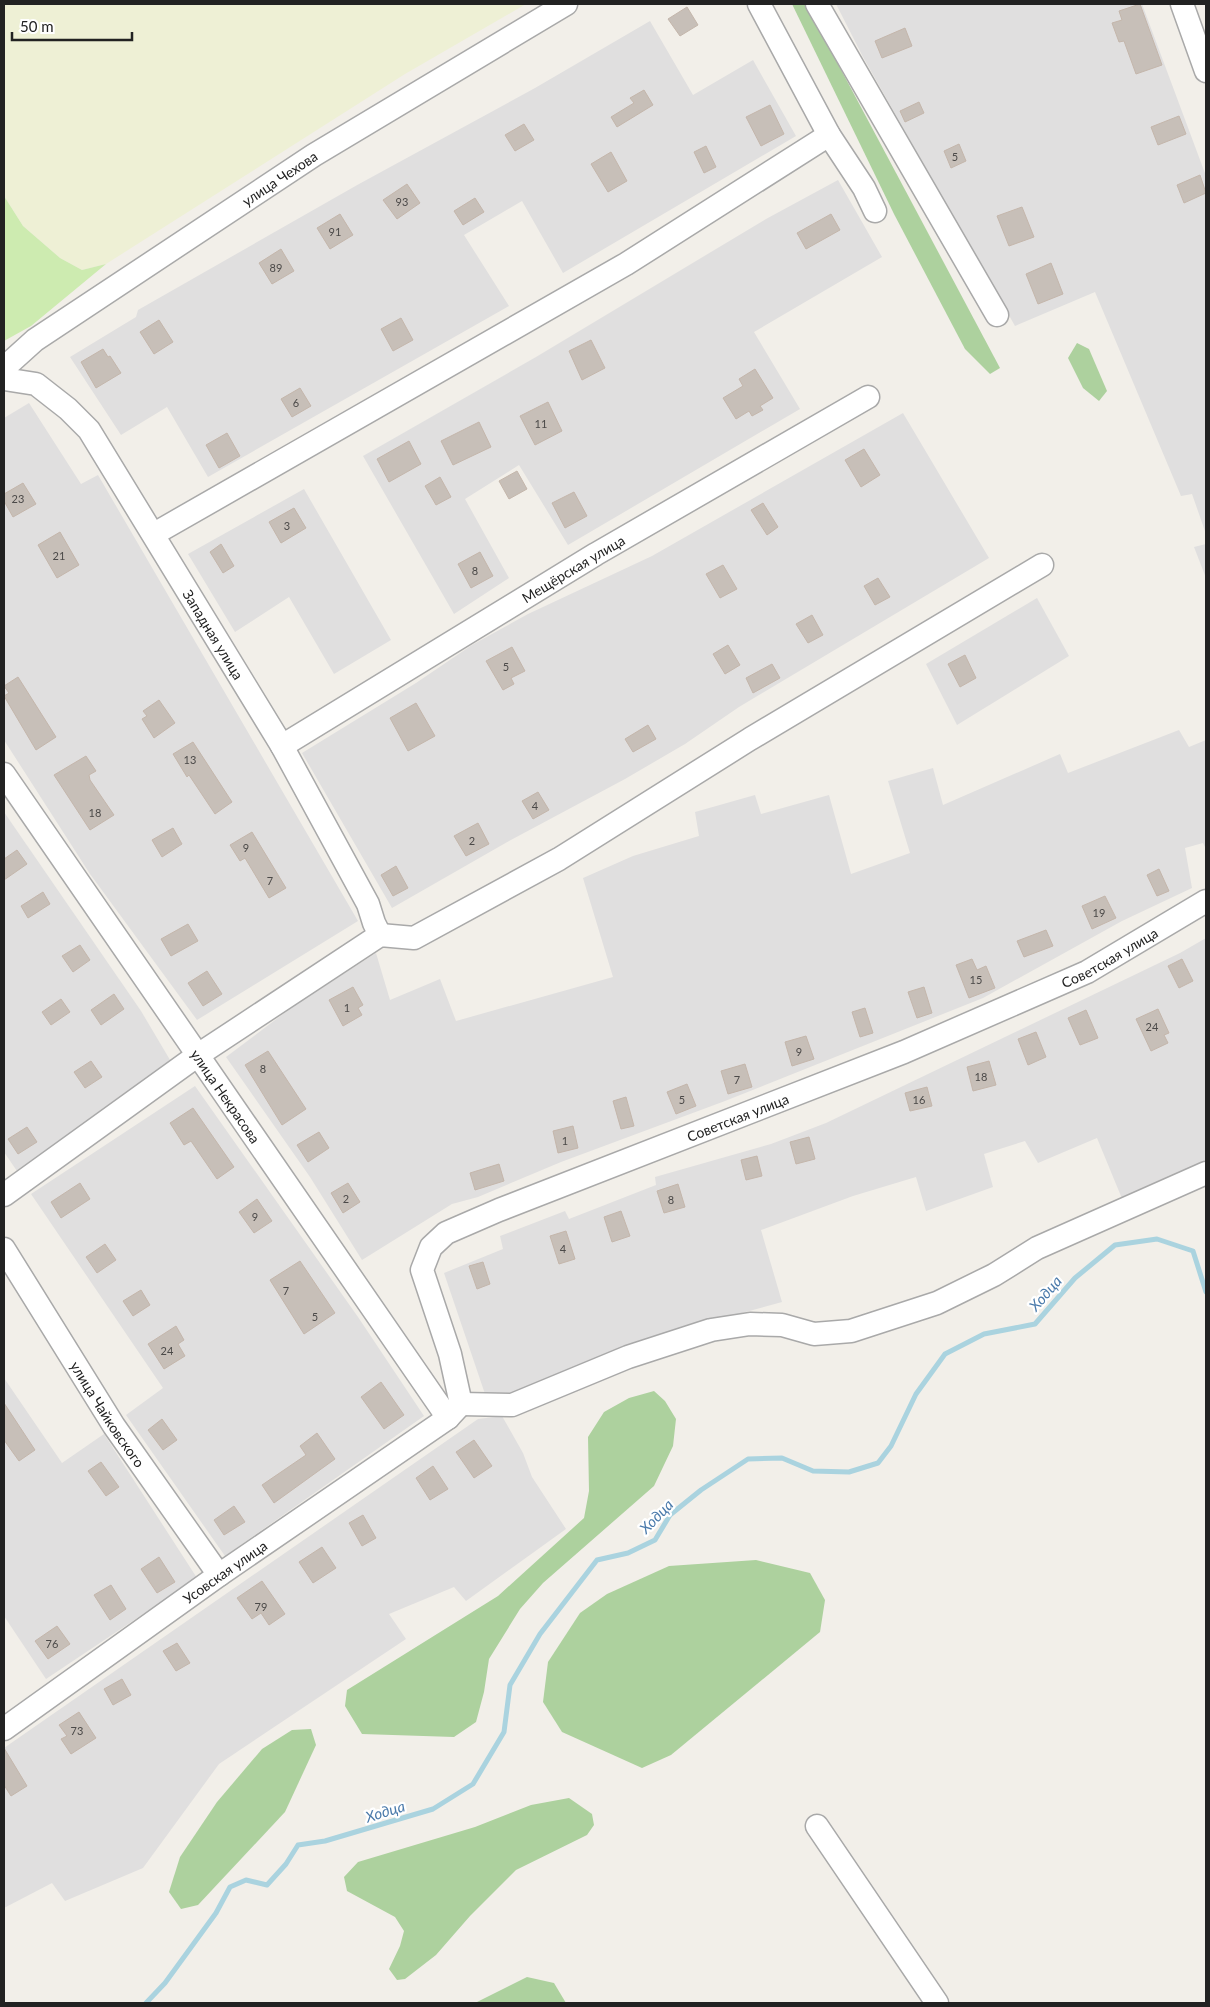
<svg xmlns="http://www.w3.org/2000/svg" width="1210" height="2007" viewBox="0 0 1210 2007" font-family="Lato,sans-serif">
  <rect width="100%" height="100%" fill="#f2efe9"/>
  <!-- residential -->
  <g fill="#e0dfdf">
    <path d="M836 4H1142L1206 176V534L1192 494 1181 496 1095 292 1015 326 863 57Z"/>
    <path d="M650 21 693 95 753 60 796 136 563 273 522 201 464 235 509 306 208 477 167 407 121 435 70 357 136 317 138 310 359 184 535 88Z"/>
    <path d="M838 180 882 257 754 332 800 409 568 545 519 465 465 499 509 578 454 614 363 456 536 357 766 219Z"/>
    <path d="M29 403 81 484 98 475 358 921 197 1020 90 874 4 740V418Z"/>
    <path d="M903 413 989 558 739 707 685 744 625 779 509 841 392 908 302 753 416 683 472 645 528 614 652 556Z"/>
    <path d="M304 489 391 640 334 674 289 597 235 632 188 554Z"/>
    <path d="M1206 544V578L1194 547Z"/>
    <path d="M1037 598 1069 656 957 725 926 664Z"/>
    <path d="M1179 730 1189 747 1206 740V849L1203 843 1185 848 1192 888 1122 921 983 998 725 1101 561 1162 478 1197 452 1204 362 1260 310 1177 226 1057 295 1005 376 953 390 1000 440 979 456 1021 613 977 583 878 633 856 699 836 695 812 755 795 761 814 829 795 851 874 910 853 888 781 933 768 943 805 1060 754 1068 773Z"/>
    <path d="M4 812 141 1011 173 1065 17 1171 4 1152Z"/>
    <path d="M1206 938V1160L1123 1201 1097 1138 1038 1163 1025 1141 984 1154 993 1187 926 1211 916 1177 853 1196 761 1230 782 1302 687 1328 513 1399 485 1394 444 1273 503 1249 500 1236 565 1211 569 1219 656 1185 655 1177 771 1144 826 1123 1180 953Z"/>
    <path d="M195 1086 358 1317 424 1416 225 1556 126 1415 163 1388 31 1194Z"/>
    <path d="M4 1378 62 1463 104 1434 197 1578 46 1679 4 1616Z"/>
    <path d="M502 1416 523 1453 532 1477 566 1529 466 1601 454 1587 389 1614 406 1639 219 1764 143 1868 65 1901 52 1883 4 1908V1748L478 1419Z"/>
  </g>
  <!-- farmland -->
  <path fill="#eef0d5" d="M4 4H526L405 74 106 264 82 270 60 258 23 226 4 196Z"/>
  <!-- grass -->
  <path fill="#cdebb0" d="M4 196 23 226 60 258 82 270 106 264 31 326 4 341Z"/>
  <!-- forest -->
  <g fill="#add19e">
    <path d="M792 4H806L1000 368 990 374 965 349 894 214Z"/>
    <path d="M1077 343 1089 349 1107 391 1099 401 1083 388 1068 358Z"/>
    <path d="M654 1391 665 1401 676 1419 673 1446 654 1486 543 1583 520 1609 489 1659 484 1692 476 1722 454 1737 362 1734 345 1706 347 1690 498 1596 584 1518 589 1491 588 1437 604 1412 629 1398Z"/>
    <path d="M756 1560 810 1573 825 1600 820 1632 671 1755 642 1768 562 1732 543 1702 548 1662 580 1613 607 1594 669 1566Z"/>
    <path d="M311 1729 316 1745 285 1812 198 1905 181 1909 169 1892 180 1857 217 1802 262 1749 292 1730Z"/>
    <path d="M569 1798 592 1814 594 1825 587 1835 516 1870 470 1916 436 1955 405 1979 397 1980 389 1969 400 1946 404 1931 395 1917 347 1891 344 1877 358 1862 475 1827 531 1805Z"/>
    <path d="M527 1977 554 1983 566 2003H475Z"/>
  </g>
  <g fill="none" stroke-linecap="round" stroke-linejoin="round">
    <!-- stream -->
    <path stroke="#aad3df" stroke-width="5" d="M146 2003 165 1983 216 1913 230 1887 246 1880 267 1885 286 1864 298 1845 325 1841 433 1809 473 1784 504 1732 510 1685 540 1634 597 1560 628 1553 655 1540 670 1515 701 1490 748 1459 782 1458 813 1471 849 1472 878 1463 891 1446 916 1394 945 1354 984 1334 1035 1324 1075 1278 1115 1245 1157 1239 1193 1251 1206 1292"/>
  </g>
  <!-- building -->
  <g fill="#c7bfb8" stroke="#c4b6ab">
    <path d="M1140 4 1162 65 1136 74 1124 41 1119 42 1112 23 1122 20 1119 11Z"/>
    <path d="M687 7 698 25 680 36 668 19Z"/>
    <path d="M905 28 912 46 882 58 875 41Z"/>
    <path d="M644 90 653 105 617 127 611 117 634 103 630 98Z"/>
    <path d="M919 102 924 113 905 122 900 111Z"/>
    <path d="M770 105 784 134 761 146 746 117Z"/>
    <path d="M1179 116 1186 134 1158 145 1151 127Z"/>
    <path d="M524 124 534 140 515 151 505 135Z"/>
    <path d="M959 144 966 161 951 168 944 151Z"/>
    <path d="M706 146 716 167 704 173 694 152Z"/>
    <path d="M611 152 627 181 608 192 591 164Z"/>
    <path d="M1200 175 1206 193 1184 203 1177 185Z"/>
    <path d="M407 184 420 203 397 219 383 200Z"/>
    <path d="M475 198 484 212 463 225 454 211Z"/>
    <path d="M1022 207 1034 237 1009 246 997 216Z"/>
    <path d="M340 214 353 235 330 249 317 228Z"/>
    <path d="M831 214 840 230 806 249 797 233Z"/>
    <path d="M281 249 294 271 272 284 259 263Z"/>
    <path d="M1051 263 1063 294 1038 304 1026 274Z"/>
    <path d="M401 318 413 340 393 351 381 329Z"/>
    <path d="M159 320 173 342 154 354 140 332Z"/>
    <path d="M591 340 605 368 582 380 569 351Z"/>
    <path d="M103 349 108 357 110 356 121 373 96 388 81 362Z"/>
    <path d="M755 369 773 398 760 406 763 410 752 416 749 411 736 419 723 398 743 386 739 379Z"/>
    <path d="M300 388 311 406 292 417 281 399Z"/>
    <path d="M548 402 562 431 535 445 520 416Z"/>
    <path d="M479 422 491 447 453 465 441 441Z"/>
    <path d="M227 433 240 456 219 468 206 445Z"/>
    <path d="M409 441 421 464 389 482 377 459Z"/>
    <path d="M864 449 880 475 861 487 845 460Z"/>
    <path d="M517 471 527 489 509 499 499 481Z"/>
    <path d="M440 477 451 497 436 505 425 486Z"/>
    <path d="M23 483 36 504 13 517 4 501V494Z"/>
    <path d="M574 492 587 516 565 528 552 503Z"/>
    <path d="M763 503 778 527 767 535 751 510Z"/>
    <path d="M294 508 306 528 281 543 269 522Z"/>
    <path d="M60 532 79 565 57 578 38 545Z"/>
    <path d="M221 544 234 566 223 573 210 552Z"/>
    <path d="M480 552 493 576 471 588 458 564Z"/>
    <path d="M723 565 737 589 720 598 706 574Z"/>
    <path d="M878 578 890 597 875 605 864 586Z"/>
    <path d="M812 615 823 635 808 643 796 624Z"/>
    <path d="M728 645 740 665 725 674 713 654Z"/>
    <path d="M512 647 525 671 511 678 514 684 503 690 486 661Z"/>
    <path d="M965 655 976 678 960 687 948 664Z"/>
    <path d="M772 664 780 678 753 693 746 678Z"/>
    <path d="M18 677 56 737 36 750 4 696 9 693 4 686Z"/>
    <path d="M159 700 175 723 154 738 142 719 147 716 143 711Z"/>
    <path d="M416 703 435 736 408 751 390 718Z"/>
    <path d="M648 725 656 739 633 752 625 739Z"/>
    <path d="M193 742 232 802 215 814 189 775 187 777 173 754Z"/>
    <path d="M86 756 96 771 89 775 90 780 114 815 90 830 54 775Z"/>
    <path d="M538 792 549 810 533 819 522 801Z"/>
    <path d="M478 823 489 844 466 856 454 836Z"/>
    <path d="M173 828 182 844 162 857 152 840Z"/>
    <path d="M252 832 286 888 269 898 245 858 240 861 230 845Z"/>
    <path d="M17 850 27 864 4 880V859Z"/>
    <path d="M396 866 408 888 393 896 381 875Z"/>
    <path d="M1159 869 1169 891 1157 896 1147 875Z"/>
    <path d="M43 892 50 904 28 918 21 906Z"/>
    <path d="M1105 896 1116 918 1092 929 1082 906Z"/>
    <path d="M188 924 198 941 171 956 161 939Z"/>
    <path d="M1046 930 1053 946 1024 957 1017 941Z"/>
    <path d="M80 945 90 960 73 972 62 956Z"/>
    <path d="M972 959 977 970 986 966 995 988 969 998 956 965Z"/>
    <path d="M1182 959 1193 981 1179 988 1168 966Z"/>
    <path d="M207 971 222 994 203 1006 188 983Z"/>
    <path d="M353 987 363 1005 358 1008 362 1015 343 1026 329 1000Z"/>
    <path d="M924 987 932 1013 917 1018 908 992Z"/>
    <path d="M114 994 124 1009 101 1025 91 1010Z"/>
    <path d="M61 999 70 1012 51 1025 42 1012Z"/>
    <path d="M865 1008 873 1033 860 1037 852 1012Z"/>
    <path d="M1158 1009 1169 1033 1164 1035 1168 1043 1151 1051 1136 1019Z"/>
    <path d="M1086 1010 1098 1038 1080 1045 1068 1018Z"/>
    <path d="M1036 1032 1046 1057 1028 1065 1018 1039Z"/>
    <path d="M806 1036 814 1059 792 1066 785 1042Z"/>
    <path d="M268 1051 306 1109 282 1125 245 1065Z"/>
    <path d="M91 1061 102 1077 85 1088 74 1072Z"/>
    <path d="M989 1061 996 1085 973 1091 967 1067Z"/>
    <path d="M745 1064 752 1087 728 1094 721 1071Z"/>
    <path d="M687 1084 696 1106 676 1114 667 1092Z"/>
    <path d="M927 1087 932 1106 910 1111 905 1093Z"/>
    <path d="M626 1097 634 1126 621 1129 613 1101Z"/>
    <path d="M193 1108 234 1167 217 1179 191 1141 184 1145 170 1123Z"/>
    <path d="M573 1126 578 1148 558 1153 553 1131Z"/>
    <path d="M27 1127 37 1142 18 1154 8 1139Z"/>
    <path d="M319 1132 329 1148 308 1162 297 1145Z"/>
    <path d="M809 1137 815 1159 796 1164 790 1142Z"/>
    <path d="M757 1156 762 1176 746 1180 741 1160Z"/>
    <path d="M499 1164 504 1181 475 1190 470 1173Z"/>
    <path d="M80 1183 90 1199 61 1218 51 1202Z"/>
    <path d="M348 1183 360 1202 343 1213 331 1193Z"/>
    <path d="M678 1184 685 1207 664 1213 657 1191Z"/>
    <path d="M257 1199 272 1221 254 1233 239 1212Z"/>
    <path d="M621 1211 630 1236 612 1242 604 1217Z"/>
    <path d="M566 1231 575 1259 559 1264 550 1236Z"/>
    <path d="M105 1244 116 1260 97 1273 86 1257Z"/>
    <path d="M300 1261 335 1313 304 1334 270 1280Z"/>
    <path d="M483 1262 490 1284 477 1289 469 1266Z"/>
    <path d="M141 1290 150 1305 133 1316 123 1301Z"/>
    <path d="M176 1326 184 1340 178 1344 185 1356 164 1369 148 1344Z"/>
    <path d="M381 1382 404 1415 384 1429 361 1397Z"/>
    <path d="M4 1403 35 1450 19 1461 4 1440Z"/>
    <path d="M162 1419 177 1440 163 1450 148 1430Z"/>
    <path d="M317 1433 335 1459 274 1503 262 1485 306 1455 300 1446Z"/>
    <path d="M474 1440 492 1466 474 1478 456 1452Z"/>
    <path d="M101 1462 119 1487 106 1496 88 1471Z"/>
    <path d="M433 1466 448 1489 430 1500 416 1478Z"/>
    <path d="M234 1506 245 1522 224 1535 214 1520Z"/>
    <path d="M363 1515 376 1538 362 1546 349 1523Z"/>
    <path d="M322 1547 336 1568 313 1583 299 1562Z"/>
    <path d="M159 1557 175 1582 157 1593 141 1569Z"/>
    <path d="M262 1581 285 1614 269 1625 261 1613 252 1619 237 1598Z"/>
    <path d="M111 1585 126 1609 110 1620 94 1595Z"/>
    <path d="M57 1626 70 1644 48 1659 35 1641Z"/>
    <path d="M177 1643 190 1663 176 1671 163 1651Z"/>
    <path d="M122 1679 131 1695 113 1705 104 1689Z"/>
    <path d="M79 1712 96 1738 71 1754 61 1739 67 1736 59 1725Z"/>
    <path d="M4 1748 27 1786 11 1796 4 1785Z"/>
  </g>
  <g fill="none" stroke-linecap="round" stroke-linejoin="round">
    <defs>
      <g id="minor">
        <path d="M759 4 829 135 864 188 875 211"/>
        <path d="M817 4 997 315"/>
        <path d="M1182 4 1206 71"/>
        <path id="s1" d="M4 368 35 340 314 155 566 4"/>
        <path id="s2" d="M4 379 36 384 68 409 89 430 282 746 368 904 374 923 380 935"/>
        <path d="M154 534 626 264 829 135"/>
        <path id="s3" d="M282 746 596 554 868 397"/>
        <path id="s4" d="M4 774 448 1418"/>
        <path d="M4 1195 198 1055 380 935 414 938 559 859 750 739 1042 565"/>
        <path id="s5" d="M4 1249 114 1426 219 1575"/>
        <path d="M461 1404 512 1405 628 1357 711 1330 750 1324 782 1325 814 1334 851 1331 937 1303 994 1275 1037 1248 1206 1173"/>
        <path id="s6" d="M4 1729 219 1575 448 1418 461 1404 450 1354 422 1270 431 1247 446 1233 499 1210 904 1052 1087 972 1206 901"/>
        <path d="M817 1826 937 2003"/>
      </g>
    </defs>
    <!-- minor casing -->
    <use href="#minor" stroke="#a9a9a9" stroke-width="25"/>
    <!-- minor -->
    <use href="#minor" stroke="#fff" stroke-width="22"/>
  </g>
  <g text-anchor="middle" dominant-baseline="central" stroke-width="4.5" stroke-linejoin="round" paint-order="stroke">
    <!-- number labels -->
    <g font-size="11" fill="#4b4948">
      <text x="955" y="156">5</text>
      <text x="402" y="201">93</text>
      <text x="335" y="231">91</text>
      <text x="276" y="267">89</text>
      <text x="296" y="402">6</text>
      <text x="541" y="423">11</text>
      <text x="18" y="498">23</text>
      <text x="287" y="525">3</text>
      <text x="59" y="555">21</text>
      <text x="475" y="570">8</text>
      <text x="506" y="666">5</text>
      <text x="190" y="759">13</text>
      <text x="535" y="805">4</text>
      <text x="95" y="812">18</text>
      <text x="472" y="840">2</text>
      <text x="246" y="847">9</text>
      <text x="270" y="880">7</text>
      <text x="1099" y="912">19</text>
      <text x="976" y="979">15</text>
      <text x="347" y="1007">1</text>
      <text x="1152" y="1026">24</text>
      <text x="799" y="1051">9</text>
      <text x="263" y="1068">8</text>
      <text x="981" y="1076">18</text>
      <text x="737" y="1079">7</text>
      <text x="682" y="1099">5</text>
      <text x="919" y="1099">16</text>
      <text x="565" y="1140">1</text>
      <text x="346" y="1198">2</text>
      <text x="671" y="1199">8</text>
      <text x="255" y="1216">9</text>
      <text x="563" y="1248">4</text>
      <text x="286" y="1290">7</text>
      <text x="315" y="1316">5</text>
      <text x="167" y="1350">24</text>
      <text x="261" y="1606">79</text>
      <text x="52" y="1643">76</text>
      <text x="77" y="1730">73</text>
    </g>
    <!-- street labels -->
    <g font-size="14" fill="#222" stroke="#fff">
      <text stroke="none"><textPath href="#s1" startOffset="335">улица Чехова</textPath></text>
      <text stroke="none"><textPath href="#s3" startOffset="341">Мещёрская улица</textPath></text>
      <text stroke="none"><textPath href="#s2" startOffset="342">Западная улица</textPath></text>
      <text stroke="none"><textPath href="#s6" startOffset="1465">Советская улица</textPath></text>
      <text stroke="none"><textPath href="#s4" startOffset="391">улица Некрасова</textPath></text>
      <text stroke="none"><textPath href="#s6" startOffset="1060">Советская улица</textPath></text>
      <text stroke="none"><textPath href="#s5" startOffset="195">улица Чайковского</textPath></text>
      <text stroke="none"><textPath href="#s6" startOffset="271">Усовская улица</textPath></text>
    </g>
    <!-- water labels -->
    <g font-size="15" font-style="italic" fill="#4a7aab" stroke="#fff">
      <text transform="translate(1045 1293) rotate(-49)">Ходца</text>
      <text transform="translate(656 1516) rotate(-46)">Ходца</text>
      <text transform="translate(385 1811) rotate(-17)">Ходца</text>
    </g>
  </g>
  <!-- border -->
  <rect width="1210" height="2007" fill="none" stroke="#222222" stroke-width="10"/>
  <!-- scale -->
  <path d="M12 32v8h120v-8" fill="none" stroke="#222222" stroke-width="2.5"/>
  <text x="20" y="32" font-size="15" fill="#222222" stroke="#ffffff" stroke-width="4" paint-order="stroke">50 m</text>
</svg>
